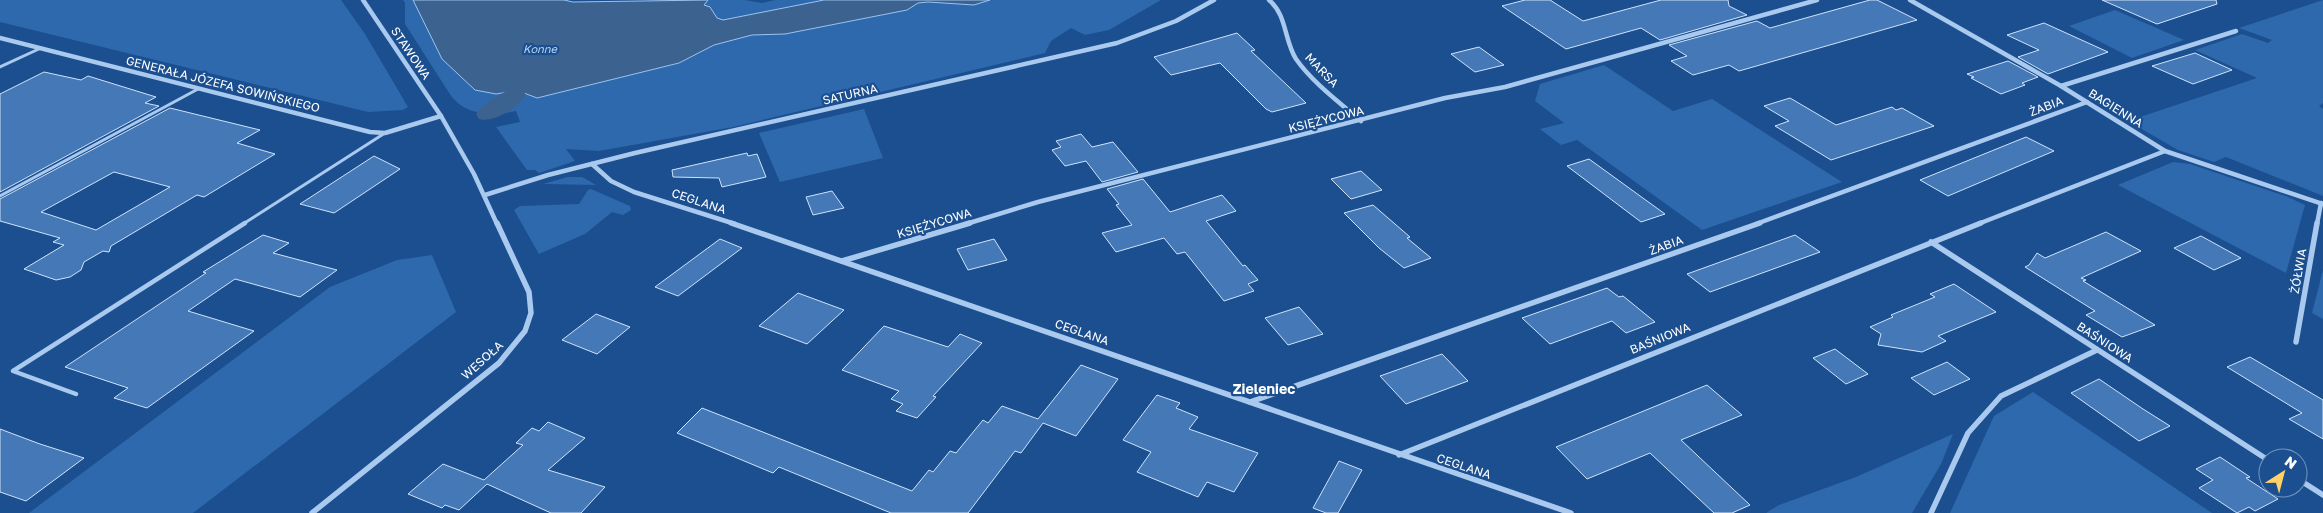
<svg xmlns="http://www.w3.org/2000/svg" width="2323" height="513" viewBox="0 0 2323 513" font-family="'Golos Text',sans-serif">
  <rect width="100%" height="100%" fill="#1b4f8f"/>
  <!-- green -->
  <g fill="#2e69ad">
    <path d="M0 0H341L365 34 408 107 403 110 368 112 0 22Z"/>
    <path d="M403 0H441L496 94 515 91 512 94 518 95 524 93 537 98 679 63 714 45 752 35 785 34 907 10 918 3 928 2 974 5 990 0H1161L1109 30 1085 35 1071 28 1051 41 1045 53 733 127 599 151 566 149 575 161 539 173 535 170H527L496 127 520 122 516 111C493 116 467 116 451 96L405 24V3Z"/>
    <path d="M693 0H745L762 3 775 0H838L712 24Z"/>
    <path d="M2323 0V103L2319 106 2323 109V196L2226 157 2214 162 2178 150 2128 121 2257 78 2195 50 2242 34 2268 43 2272 40 2239 28Z"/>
    <path d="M2115 10 2184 40 2132 58 2069 26Z"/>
    <path d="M1604 65 1673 111 1712 99 1842 182 1702 230 1577 140 1561 145 1540 129 1564 123 1535 101 1540 84Z"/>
    <path d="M864 109 883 158 780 182 759 133Z"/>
    <path d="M2173 162 2190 164 2288 197 2305 205 2286 273 2118 185Z"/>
    <path d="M568 177H582L596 185 543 184Z"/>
    <path d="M591 189 630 206 631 210 623 215 612 212 585 234 539 254 514 210 520 206 579 204 588 190Z"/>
    <path d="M432 255 456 312 193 513H29L330 287 397 260Z"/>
    <path d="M2323 270V319L2312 313Z"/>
    <path d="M2033 392 2212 513H1950L1994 416Z"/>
    <path d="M1953 434 1941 464 1912 513H1766L1779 505 1856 477Z"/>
  </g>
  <!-- water -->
  <path fill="#3c6290" stroke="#9cc4f0" d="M413 0H564L573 2 708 0 704 5 710 7 717 18 723 20 824 0H990L974 5 928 2 918 3 907 10 785 34 752 35 714 45 679 63 537 98 524 93 518 95H511L514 91 496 94 475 90 442 59Z"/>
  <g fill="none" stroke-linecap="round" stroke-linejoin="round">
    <!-- canal -->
    <path fill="#3c6290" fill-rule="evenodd" d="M515 88 523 90 526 95C517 108 495 123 479 119L476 114C483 103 502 92 515 88Z"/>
  </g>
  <!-- building -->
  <g fill="#4478b7" stroke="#cfe3fa" fill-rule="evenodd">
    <path d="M1525 0H1550L1583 21 1661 0H1728L1729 6 1747 15 1660 40 1641 28 1566 49 1502 6Z"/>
    <path d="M1870 0H1877L1917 20 1739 71 1729 65 1693 75 1671 61 1687 56 1669 45 1757 21 1770 28Z"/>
    <path d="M2102 0H2216L2217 4 2157 24Z"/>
    <path d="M2044 23 2108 52 2048 74 2018 57 2039 50 2007 35Z"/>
    <path d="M1237 33 1255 50 1251 51 1306 103 1272 112 1266 109 1220 63 1171 75 1154 57Z"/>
    <path d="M1479 47 1504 65 1475 72 1451 54Z"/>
    <path d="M2195 53 2232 70 2193 84 2152 66Z"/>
    <path d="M2008 61 2038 77 2022 83 2025 85 2001 94 1971 78 1974 77 1967 74Z"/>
    <path d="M44 72 81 80 88 76 156 97 145 103 159 106 0 192V94Z"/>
    <path d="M1790 98 1836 125 1892 107 1896 110 1902 108 1934 126 1831 160 1775 126 1789 121 1764 106Z"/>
    <path d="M170 108 260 130 237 143 275 154 204 197 197 195 111 246 109 252 103 251 84 262 81 270 70 277 56 280 24 269 64 245 53 242 60 238 0 221V199ZM114 172 170 187 96 230 41 212Z"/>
    <path d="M1081 134 1092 147 1113 142 1138 172 1102 182 1086 161 1065 166 1052 150 1061 147 1056 141Z"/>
    <path d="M2026 137 2054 151 1948 196 1920 180Z"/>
    <path d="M747 153 748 156 757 154 766 177 722 187 719 178 673 177 672 170Z"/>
    <path d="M374 156 400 169 334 213 300 204Z"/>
    <path d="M1589 159 1665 214 1641 222 1567 166Z"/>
    <path d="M1361 171 1382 190 1351 199 1331 179Z"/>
    <path d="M1143 179 1170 212 1222 195 1236 211 1206 221 1243 266 1245 265 1258 280 1248 284 1254 291 1224 301 1185 252 1177 254 1164 238 1116 252 1102 233 1132 225 1116 205 1119 204 1107 189Z"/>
    <path d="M832 191 844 208 813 215 806 197Z"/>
    <path d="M1373 205 1410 237 1407 238 1431 258 1404 268 1379 248 1344 213Z"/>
    <path d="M2106 232 2141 251 2081 278 2086 280 2083 281 2155 325 2122 337 2086 315 2095 311 2025 267 2029 265 2037 253 2045 258Z"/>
    <path d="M263 235 289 243 273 253 337 270 300 297 235 279 188 311 254 331 147 408 114 398 128 388 65 367 206 273 203 272Z"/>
    <path d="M1795 235 1820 252 1710 292 1687 274Z"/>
    <path d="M2201 236 2241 258 2214 270 2174 248Z"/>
    <path d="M720 239 742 248 678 296 655 287Z"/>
    <path d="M994 239 1007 260 968 270 957 249Z"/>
    <path d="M1954 284 1996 312 1938 336 1946 341 1922 352 1878 345 1881 334 1870 327 1893 317 1891 315 1935 297 1930 294Z"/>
    <path d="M1607 288 1619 297 1623 296 1655 322 1626 333 1612 321 1550 344 1522 318Z"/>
    <path d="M798 293 844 310 807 344 759 326Z"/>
    <path d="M1299 307 1323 334 1288 345 1265 318Z"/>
    <path d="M596 314 630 327 597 354 562 340Z"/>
    <path d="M884 326 948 347 960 334 982 343 933 396 936 397 917 418 896 411 903 404 891 399 899 391 842 370Z"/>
    <path d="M1835 349 1868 374 1846 384 1813 358Z"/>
    <path d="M1442 354 1468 381 1406 404 1380 376Z"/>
    <path d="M2250 357 2323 400V439L2289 419 2302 413 2227 367Z"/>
    <path d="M1947 362 1970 379 1934 395 1911 378Z"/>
    <path d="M1081 365 1118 379 1076 436 1043 423 1021 453 1015 451 968 513H891L779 467 773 473 677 433 702 408 912 491 929 470 933 472 950 451 956 453 983 420 988 423 1002 406 1038 419Z"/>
    <path d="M2099 379 2143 409 2170 426 2139 441 2071 393Z"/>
    <path d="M1707 385 1742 415 1681 440 1750 505 1732 513H1714L1650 453 1587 479 1556 447Z"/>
    <path d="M1157 395 1180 403 1176 408 1198 417 1189 429 1258 453 1234 492 1207 482 1198 497 1137 472 1151 452 1123 440Z"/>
    <path d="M548 422 585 438 548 470 605 487 581 513H551L487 484 459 510 445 505 442 508 408 494 443 464 484 480 523 445 516 443 532 428 539 431Z"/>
    <path d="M0 429 40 444 84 458 26 501 0 492Z"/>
    <path d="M2220 457 2250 477 2246 478 2278 499 2255 511 2249 507 2237 513 2199 488 2213 480 2196 469Z"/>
    <path d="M1339 461 1362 470 1338 513H1326L1313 508Z"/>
  </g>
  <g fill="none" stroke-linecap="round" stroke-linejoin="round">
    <!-- lane-far1 -->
    <g stroke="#a9c9ee" stroke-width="3">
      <path d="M0 67 41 48"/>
      <path d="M0 196 198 89"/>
      <path d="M243 224 385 133"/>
    </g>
    <!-- lane -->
    <path stroke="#a9c9ee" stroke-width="4.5" d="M76 394 13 371 245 223"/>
    <!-- street-far1 -->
    <g stroke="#a9c9ee" stroke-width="4.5">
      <path d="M363 0 441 116 474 174 497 224"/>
      <path d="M1269 0C1287 15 1284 40 1296 59 1313 83 1339 102 1361 121"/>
      <path d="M1910 0 2061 86 2165 151 2323 204"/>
      <path d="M0 38 370 132 385 133 441 116"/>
      <path d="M2061 86 2236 31"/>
      <path d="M592 164 611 181 634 192 735 224"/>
      <path d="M485 195 548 175 635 153 1117 43 1176 21 1214 0"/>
      <path d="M966 224 1038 202 1445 98 1505 87 1817 0"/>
      <path d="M1756 224 2087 102"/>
      <path d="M1978 224 2165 151"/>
      <path d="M2317 224 2321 203"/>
    </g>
    <!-- street -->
    <g stroke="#a9c9ee" stroke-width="5.5">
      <path d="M731 223 1571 513"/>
      <path d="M1931 242 2268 460"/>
      <path d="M842 261 970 223"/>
      <path d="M2296 342 2317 223"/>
      <path d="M1250 402 1760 223"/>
      <path d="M1399 455 1981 223"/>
      <path d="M2298 479 2323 495"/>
      <path d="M312 513 499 363 525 331 531 313 529 292 497 223"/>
      <path d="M1931 513 1968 433 2001 396 2097 350"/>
    </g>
  </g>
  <g text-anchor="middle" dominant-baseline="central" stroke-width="4.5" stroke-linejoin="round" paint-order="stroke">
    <!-- far-water labels -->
    <g font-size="11" font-style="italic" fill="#b5d3f5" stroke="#1b4f8f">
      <text x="540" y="48">Konne</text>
    </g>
    <!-- street labels -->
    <g font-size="12" fill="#fff" stroke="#1b4f8f">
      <text transform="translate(411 53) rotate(56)">STAWOWA</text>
      <text transform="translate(1322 70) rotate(46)">MARSA</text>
      <text transform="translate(223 84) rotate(14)">GENERAŁA JÓZEFA SOWIŃSKIEGO</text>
      <text transform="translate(850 94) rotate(-13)">SATURNA</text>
      <text transform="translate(2046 106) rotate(-21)">ŻABIA</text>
      <text transform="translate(2116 108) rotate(32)">BAGIENNA</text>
      <text transform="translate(1326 119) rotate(-14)">KSIĘŻYCOWA</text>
      <text transform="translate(699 201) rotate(18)">CEGLANA</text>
      <text transform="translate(934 223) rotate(-17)">KSIĘŻYCOWA</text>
      <text transform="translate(1666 245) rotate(-20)">ŻABIA</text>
      <text transform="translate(2298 271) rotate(-80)">ŻÓŁWIA</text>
      <text transform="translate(1082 332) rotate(19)">CEGLANA</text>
      <text transform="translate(1660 338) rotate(-22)">BAŚNIOWA</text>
      <text transform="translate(2105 342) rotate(33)">BAŚNIOWA</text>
      <text transform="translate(482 360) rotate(-42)">WESOŁA</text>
      <text transform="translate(1464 466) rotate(18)">CEGLANA</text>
    </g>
    <!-- neighbourhood labels -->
    <g font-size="14" font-weight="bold" fill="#fff" stroke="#1b4f8f">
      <text x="1264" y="388">Zieleniec</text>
    </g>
  </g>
  <!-- north arrow -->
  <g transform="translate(2283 473) rotate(36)"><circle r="24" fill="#1b4f8f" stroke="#7695bc"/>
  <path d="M0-4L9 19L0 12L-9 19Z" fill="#ffd166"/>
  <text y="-8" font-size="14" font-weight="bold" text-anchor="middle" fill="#ffffff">N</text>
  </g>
</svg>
